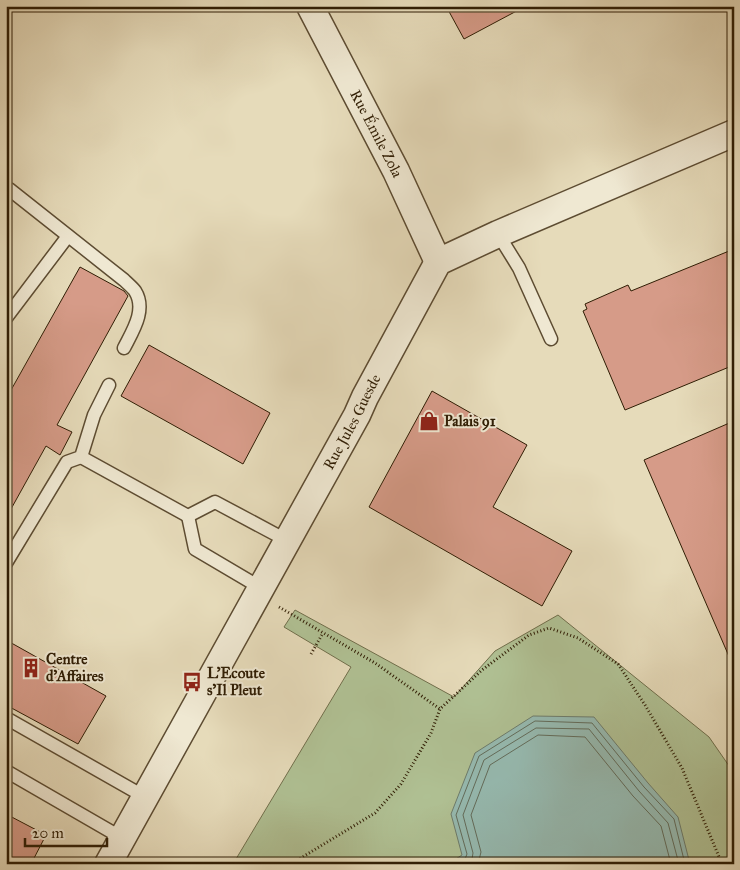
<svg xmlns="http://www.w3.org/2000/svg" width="740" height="870" viewBox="0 0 740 870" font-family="'IM FELL Great Primer',serif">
  <rect width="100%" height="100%" fill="#e6dbba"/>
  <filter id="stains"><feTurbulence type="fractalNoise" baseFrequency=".004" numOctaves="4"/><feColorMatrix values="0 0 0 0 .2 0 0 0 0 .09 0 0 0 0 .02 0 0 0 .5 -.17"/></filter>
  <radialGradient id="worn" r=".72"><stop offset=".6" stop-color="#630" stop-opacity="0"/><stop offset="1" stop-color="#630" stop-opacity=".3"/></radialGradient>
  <!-- green -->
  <path fill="#b0c194" stroke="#706f4c" d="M295 610 454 697 495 651 558 615 709 737 734 773V864H233L351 667 284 627Z"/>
  <!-- water -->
  <path fill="#96bbb2" stroke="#6d7c6c" d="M533 716 594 717 648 783 678 817 690 864H448L462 855 451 814 475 753Z"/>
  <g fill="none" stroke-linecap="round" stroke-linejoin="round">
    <!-- shore -->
    <g stroke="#626c5b" stroke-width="1">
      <path d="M458 864 465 859 467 854 456 815 479 756 535 721 592 723 644 787 674 819 685 864"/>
      <path d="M469 864 472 859 473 853 463 815 484 760 536 728 589 729 639 791 668 823 679 864"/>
      <path d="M478 864 481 852 471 815 490 765 538 735 585 737 633 796 661 826 671 864"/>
    </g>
  </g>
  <!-- building -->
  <g fill="#d69b88" stroke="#2f1d04">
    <path d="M446 6H526L464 39Z"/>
    <path d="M734 249V365L625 410 583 311 587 309 585 304 628 285 631 291Z"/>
    <path d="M80 267 124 291 128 296 57 425 72 432 60 455 46 446 6 518V399Z"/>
    <path d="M149 345 270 413 243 464 121 396Z"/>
    <path d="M432 391 527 445 493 507 572 551 542 606 369 507Z"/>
    <path d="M734 421V668L644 460Z"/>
    <path d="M6 640 106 696 78 744 6 705Z"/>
    <path d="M6 814 46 835 31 864H6Z"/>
  </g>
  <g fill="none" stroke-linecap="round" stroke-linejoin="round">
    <defs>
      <g id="lane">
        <path d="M6 190 9 189 124 280C127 283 132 287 135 291 147 310 132 332 124 348"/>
        <path d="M498 234 519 268 551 339"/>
        <path d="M6 318 68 236"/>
        <path d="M81 457 188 516 215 502 288 541"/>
        <path d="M188 516 195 549 261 588"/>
        <path d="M6 563 67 462 81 457 94 415 109 385"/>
        <path d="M6 718 145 797"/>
        <path d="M6 771 122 838"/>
      </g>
      <g id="street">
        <path id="s1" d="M310 6 396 171 438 262"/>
        <path id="s2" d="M108 864 357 415 365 397 438 262 498 234 734 133"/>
      </g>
    </defs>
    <!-- lane casing -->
    <use href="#lane" stroke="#5d4c32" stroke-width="15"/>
    <!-- street casing -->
    <use href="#street" stroke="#5d4c32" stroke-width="29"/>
    <!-- path -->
    <g stroke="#2f1d04" stroke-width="3" stroke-dasharray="1 2.5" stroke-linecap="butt">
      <path d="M279 607 375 663 440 709"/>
      <path d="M311 654 323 633"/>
      <path d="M291 864 375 813 401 784 431 733 440 709 482 670 529 635 549 628 578 638 618 664 645 705 682 768 722 864"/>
    </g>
    <!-- lane -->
    <use href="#lane" stroke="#efe8d2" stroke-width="12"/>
    <!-- street -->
    <use href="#street" stroke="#efe8d2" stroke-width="26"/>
  </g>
  <!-- icons -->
  <defs>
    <symbol id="shop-bare" viewBox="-9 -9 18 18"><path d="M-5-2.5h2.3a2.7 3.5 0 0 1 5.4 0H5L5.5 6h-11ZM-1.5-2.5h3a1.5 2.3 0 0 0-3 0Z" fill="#8f2418" stroke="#efe8d2" stroke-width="2.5" paint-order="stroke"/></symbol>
    <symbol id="building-bare" viewBox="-9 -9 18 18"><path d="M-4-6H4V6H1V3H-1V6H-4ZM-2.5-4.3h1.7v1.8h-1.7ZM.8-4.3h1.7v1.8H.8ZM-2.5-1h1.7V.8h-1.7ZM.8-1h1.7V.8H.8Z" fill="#8f2418" stroke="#efe8d2" stroke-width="2.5" paint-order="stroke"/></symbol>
    <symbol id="bus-bare" viewBox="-9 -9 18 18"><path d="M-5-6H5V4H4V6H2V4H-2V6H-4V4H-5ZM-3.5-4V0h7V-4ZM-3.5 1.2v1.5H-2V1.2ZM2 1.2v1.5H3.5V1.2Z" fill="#8f2418" stroke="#efe8d2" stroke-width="2.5" paint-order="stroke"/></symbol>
  </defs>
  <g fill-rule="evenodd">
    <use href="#shop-bare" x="415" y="407" width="28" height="28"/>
    <use href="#building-bare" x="17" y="654" width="28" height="28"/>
    <use href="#bus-bare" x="178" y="668" width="28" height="28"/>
  </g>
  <g text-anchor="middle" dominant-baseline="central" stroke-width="4" stroke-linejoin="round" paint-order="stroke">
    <!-- street labels -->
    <g font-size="15" fill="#2f1d04" stroke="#efe8d2">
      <text stroke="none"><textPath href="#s1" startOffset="144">Rue Émile Zola</textPath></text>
      <text stroke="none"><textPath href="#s2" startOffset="505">Rue Jules Guesde</textPath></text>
    </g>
    <!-- poi labels -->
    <g font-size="15" font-weight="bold" fill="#2f1d04" stroke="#efe8d2" text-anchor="start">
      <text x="444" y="421">Palais 91</text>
      <text x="46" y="659">Centre<tspan x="46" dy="17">d'Affaires</tspan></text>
      <text x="207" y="673">L'Ecoute<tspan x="207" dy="17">s'Il Pleut</tspan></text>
    </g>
  </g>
  <!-- margin -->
  <rect width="740" height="870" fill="none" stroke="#e6dbba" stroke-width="25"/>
  <rect x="8" y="8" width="725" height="855" fill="none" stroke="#2f1d04" stroke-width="2.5"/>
  <rect x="12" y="12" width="715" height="845" fill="none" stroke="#2f1d04"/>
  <!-- scale -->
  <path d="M25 838v8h82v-8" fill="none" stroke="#2f1d04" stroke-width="2.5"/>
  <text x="32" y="838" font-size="15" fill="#2f1d04" stroke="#efe8d2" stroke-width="4" paint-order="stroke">20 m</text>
  <rect width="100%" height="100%" filter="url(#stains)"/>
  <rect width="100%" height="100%" fill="url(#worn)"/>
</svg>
